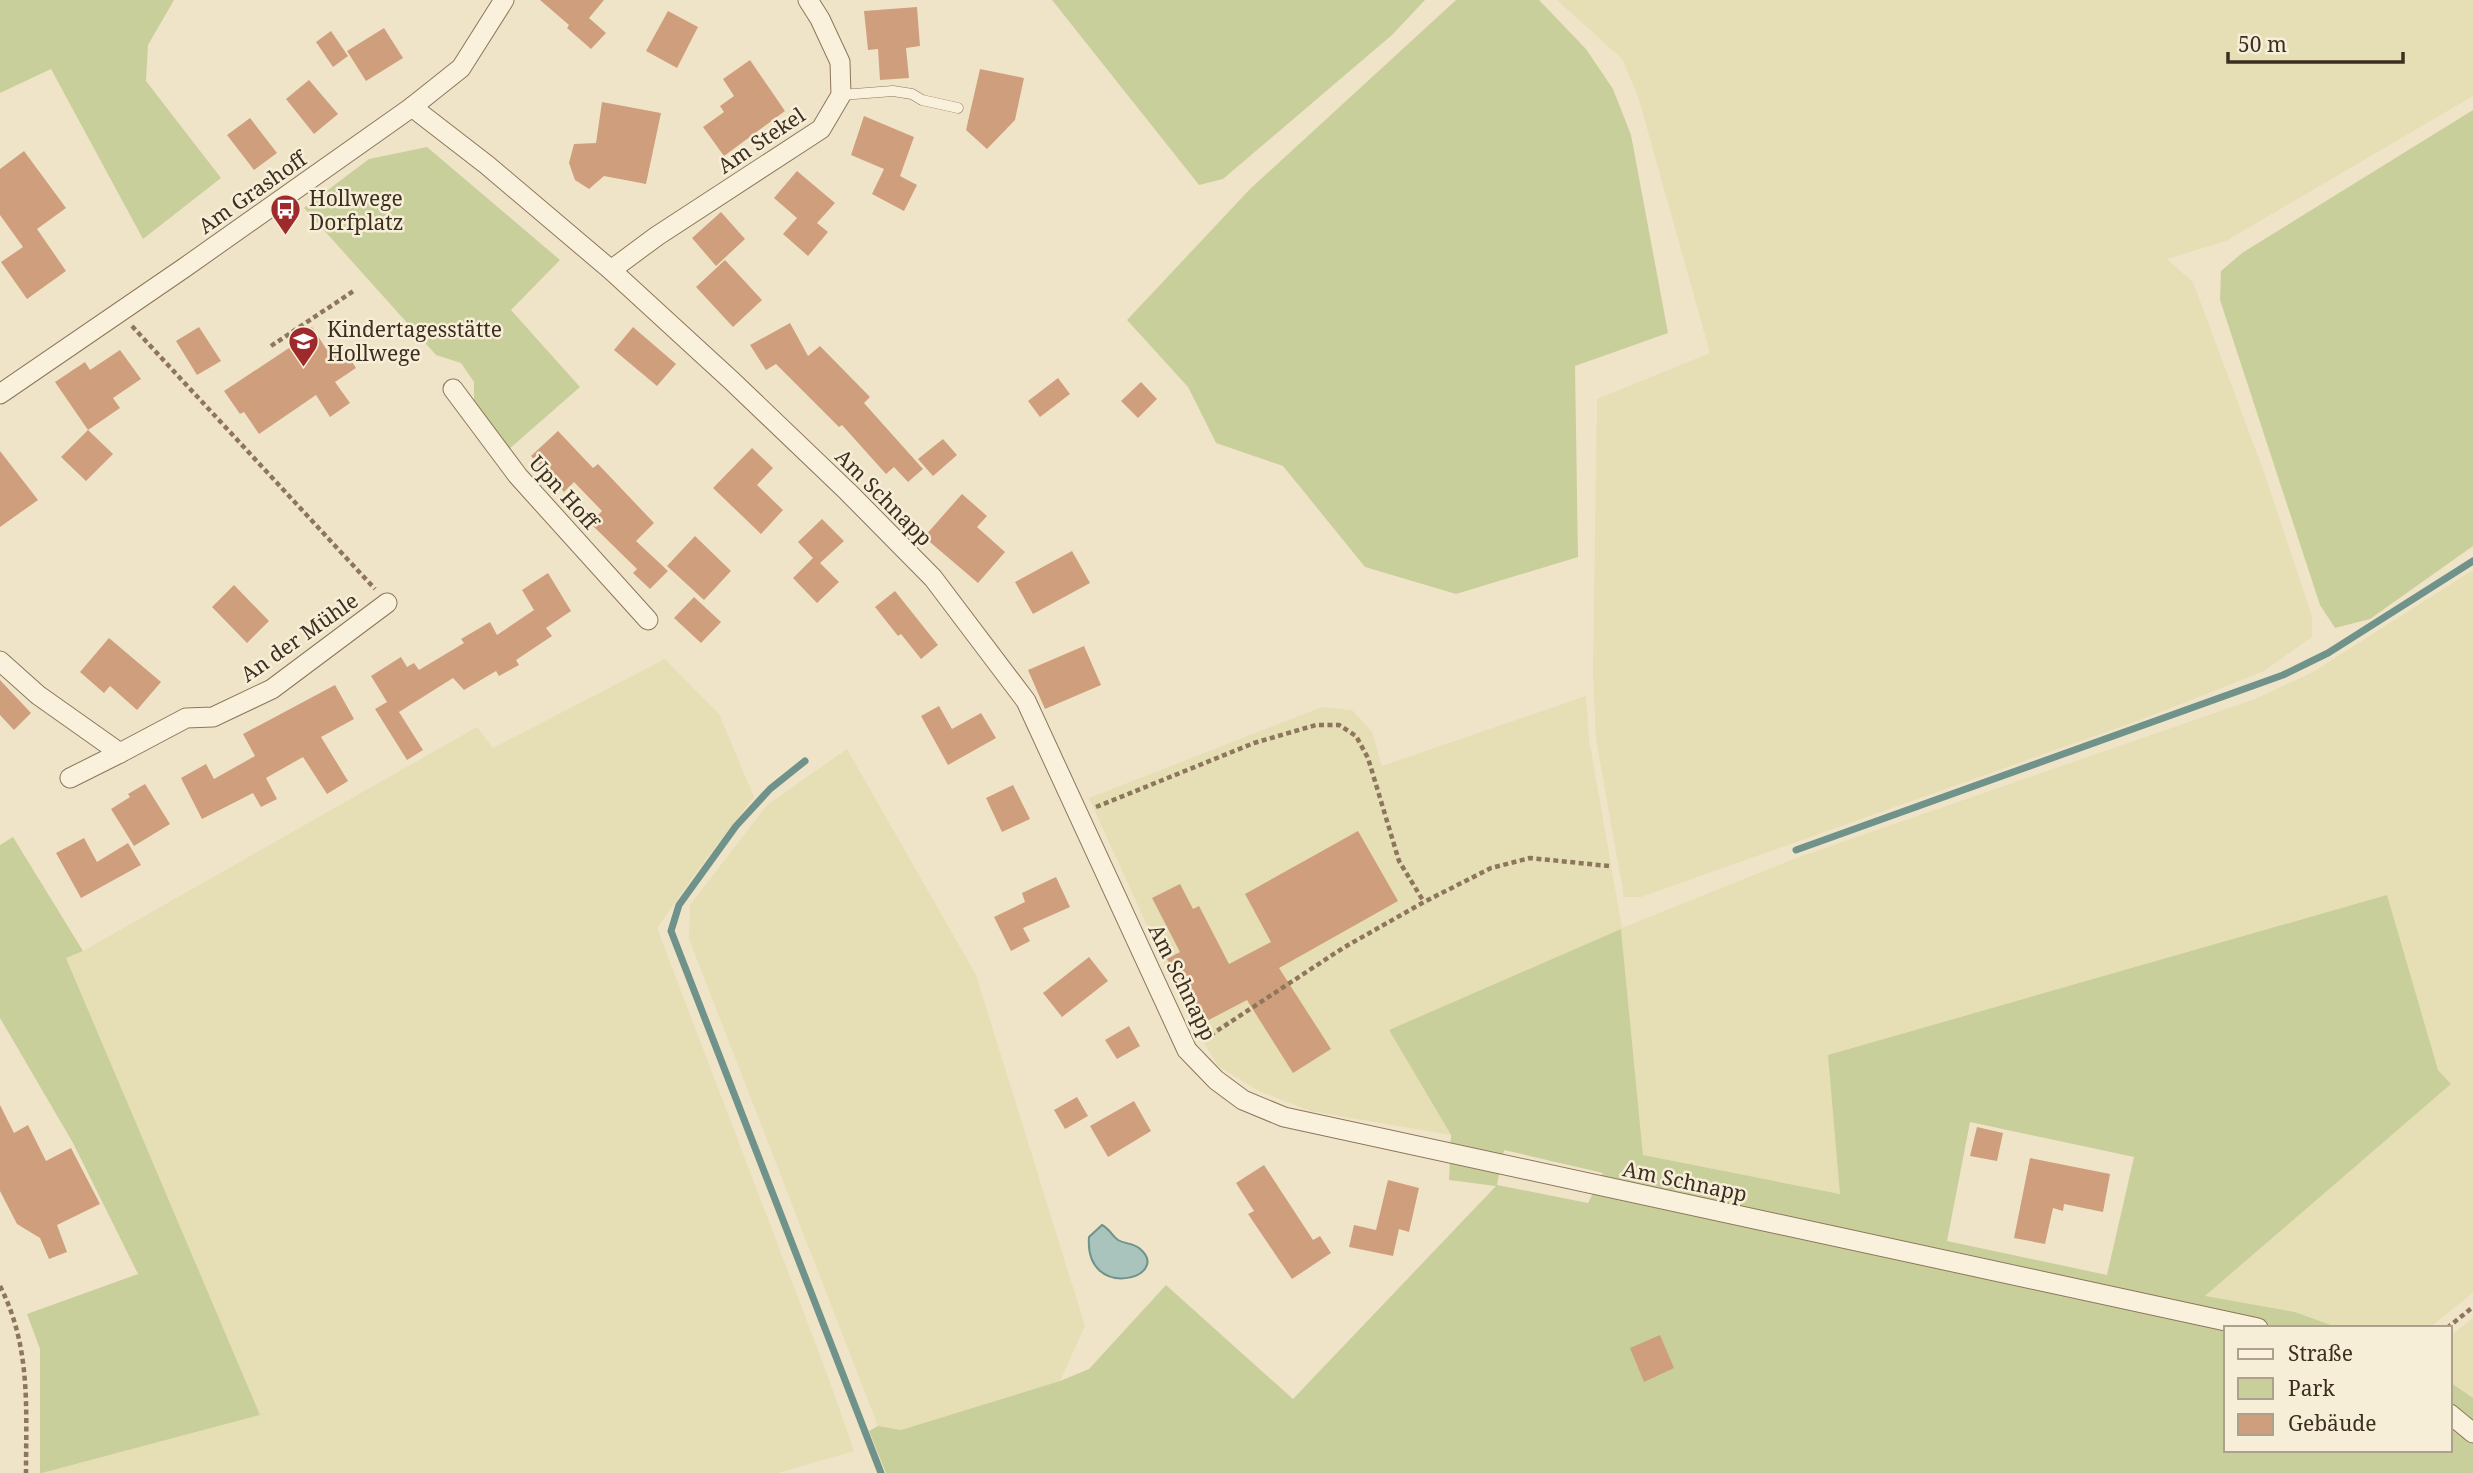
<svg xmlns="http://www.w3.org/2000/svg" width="2473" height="1473" viewBox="0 0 2473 1473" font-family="'Noto Serif',serif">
  <rect width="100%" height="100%" fill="#f0e4c8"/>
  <!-- farmland -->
  <g fill="#e6deb5">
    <path d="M1557 0H2473V96L2226 241 2167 259 2193 282 2265 475 2312 616V637L2264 671 2143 719 1641 897H1624L1596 739 1593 672 1597 399 1710 353 1638 96 1622 59Z"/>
    <path d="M2473 570V1293L2429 1328H2339L2295 1312 2204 1297 2451 1084 2438 1070 1829 1055 1841 1194 1643 1155 1621 929 1389 1030 1451 1135 1310 1111 1259 1091 1218 1066 1192 1024 1089 798 1322 707 1352 710 1372 732 1382 766 1586 696 1589 739 1622 928 1799 857 2255 699 2313 672Z"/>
    <path d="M665 659 719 714 754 797 706 859 657 928 826 1371 854 1451 778 1473H42L260 1415 66 958 83 951 477 727 493 748Z"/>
    <path d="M847 749 976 975 1085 1326 1060 1381 901 1430 878 1426 689 939 690 905 767 805Z"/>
    <path d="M2473 1318V1398L2450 1382V1336Z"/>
  </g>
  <!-- green -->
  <g fill="#c9cf9b" fill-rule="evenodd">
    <path d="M0 0H174L148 45 146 81 221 178 143 239 51 69 0 93Z"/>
    <path d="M1052 0H1425L1392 35 1223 179 1199 185Z"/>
    <path d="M1456 0H1539L1586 49 1613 89 1631 135 1668 333 1575 366 1578 557 1456 594 1365 567 1283 466 1216 443 1188 387 1127 320 1250 189Z"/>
    <path d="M2473 110V546L2370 619 2335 628 2320 605 2220 300 2221 271 2242 253Z"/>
    <path d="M427 147 560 260 511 310 580 387 508 450 474 401V382L461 363 436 355 304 208 369 159Z"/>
    <path d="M13 837 83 951 66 958 260 1415 42 1473H40V1349L27 1314 138 1274 73 1143 0 1018V845Z"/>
    <path d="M2387 895 2438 1070 2451 1084 2205 1296 2295 1312 2339 1328H2226V1450H2450V1382L2473 1398V1473H886L869 1431 878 1426 901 1430 1060 1381 1089 1369 1166 1285 1293 1399 1496 1186 1449 1180 1451 1135 1389 1030 1621 929 1643 1155 1840 1194 1828 1055ZM1970 1122 2134 1157 2107 1275 1947 1241ZM1504 1150 1603 1173 1588 1203 1497 1185Z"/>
  </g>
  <!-- water -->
  <path fill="#a9c4bc" stroke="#6f938a" stroke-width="2" d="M1102 1225C1110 1229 1112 1236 1118 1240 1125 1244 1133 1243 1139 1248 1175 1277 1084 1303 1089 1237Z"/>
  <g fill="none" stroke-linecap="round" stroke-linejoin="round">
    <!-- stream -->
    <g stroke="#6f938a" stroke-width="7">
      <path d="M805 761 770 789 736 826 679 905 671 931 881 1473"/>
      <path d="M1796 850 2283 675 2328 653 2473 561"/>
    </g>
  </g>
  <!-- building -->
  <g fill="#cf9f7d">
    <path d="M540 0H604L589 18 606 33 591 49 567 28 569 25Z"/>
    <path d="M917 7 920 46 906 48 909 78 880 80 878 49 868 50 864 11Z"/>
    <path d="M668 11 698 27 677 68 646 51Z"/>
    <path d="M384 28 403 58 366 81 347 51Z"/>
    <path d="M331 31 348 56 333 67 316 42Z"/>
    <path d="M750 60 785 111 724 156 703 127 724 112 720 106 734 96 723 79Z"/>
    <path d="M980 69 1024 78 1015 120 987 149 966 130Z"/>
    <path d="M309 80 338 114 314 134 286 99Z"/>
    <path d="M602 102 661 113 646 184 604 176 589 189 575 180 569 163 574 144 596 143Z"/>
    <path d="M864 116 914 137 900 176 917 185 904 211 872 194 884 169 851 155Z"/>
    <path d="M250 118 277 153 254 170 227 135Z"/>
    <path d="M24 151 66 208 37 229 66 271 27 299 1 262 23 247 0 215V169Z"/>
    <path d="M797 171 835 203 817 223 828 232 808 256 783 234 797 218 774 198Z"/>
    <path d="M721 212 745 239 716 266 692 238Z"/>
    <path d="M725 260 762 300 733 327 696 287Z"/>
    <path d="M790 323 808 356 820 346 870 397 864 403 923 469 908 482 894 467 886 474 842 425 839 427 776 364 766 370 750 345Z"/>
    <path d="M199 327 221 361 197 375 176 341Z"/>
    <path d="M312 327 327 350 339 342 356 368 335 382 350 403 330 417 316 395 259 434 244 412 240 414 224 391 292 346 289 341Z"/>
    <path d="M633 327 676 364 657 386 614 350Z"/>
    <path d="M120 350 141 379 113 398 120 408 88 430 55 382 85 362 90 370Z"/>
    <path d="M1058 378 1070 394 1040 417 1028 401Z"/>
    <path d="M1141 382 1157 399 1138 418 1121 401Z"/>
    <path d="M88 430 113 454 86 481 61 457Z"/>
    <path d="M558 431 593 468 598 464 654 523 636 541 668 571 650 589 633 573 637 569 590 523 602 511 574 482 564 492 531 456Z"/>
    <path d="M943 439 957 455 933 476 918 459Z"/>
    <path d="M752 448 773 468 757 485 783 510 761 534 713 488Z"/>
    <path d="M0 451 38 500 0 527Z"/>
    <path d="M962 494 987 516 977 527 1005 552 978 583 924 537Z"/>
    <path d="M822 519 844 541 820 563 839 582 817 603 793 578 813 558 798 542Z"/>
    <path d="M695 536 731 571 704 600 667 566Z"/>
    <path d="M1072 551 1090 583 1033 614 1015 582Z"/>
    <path d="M548 573 571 611 546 628 552 636 516 660 519 665 499 676 496 671 464 690 453 678 399 712 423 750 407 760 375 709 387 702 371 676 401 657 407 667 414 663 419 670 464 643 461 639 490 622 497 635 534 610 522 590Z"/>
    <path d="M234 585 269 621 247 643 212 607Z"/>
    <path d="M895 591 938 645 921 659 901 634 898 636 875 607Z"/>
    <path d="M694 597 721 622 701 643 674 618Z"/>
    <path d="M109 638 161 682 137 710 110 686 104 693 80 672Z"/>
    <path d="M1084 646 1101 685 1045 709 1028 670Z"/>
    <path d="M0 680 31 713 14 730 0 715Z"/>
    <path d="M335 685 354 719 321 737 348 781 327 794 303 757 266 778 277 799 261 807 253 793 202 819 181 778 206 764 214 779 255 756 243 734Z"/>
    <path d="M939 706 952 729 981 713 996 738 948 765 921 716Z"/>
    <path d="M145 784 170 824 134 846 111 809 130 797 128 794Z"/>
    <path d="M1013 785 1030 819 1002 832 986 798Z"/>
    <path d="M1358 831 1398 901 1279 968 1331 1049 1293 1073 1247 1000 1201 1024 1167 959 1180 952 1152 898 1180 884 1193 909 1199 906 1229 964 1271 942 1245 894Z"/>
    <path d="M84 838 97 862 128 843 141 865 81 898 56 853Z"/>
    <path d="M1056 877 1070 907 1023 928 1030 941 1011 951 994 917 1025 902 1022 893Z"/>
    <path d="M1089 957 1108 981 1062 1017 1043 993Z"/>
    <path d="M1129 1026 1140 1046 1117 1059 1105 1040Z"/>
    <path d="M1077 1097 1088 1116 1065 1129 1054 1110Z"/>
    <path d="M1134 1101 1151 1131 1108 1157 1090 1126Z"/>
    <path d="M0 1105 14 1133 28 1125 46 1161 71 1148 100 1204 57 1225 67 1252 49 1259 40 1238 17 1224 0 1191Z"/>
    <path d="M1977 1127 2003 1133 1997 1161 1970 1156Z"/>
    <path d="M2030 1158 2110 1174 2103 1212 2064 1204 2063 1211 2053 1208 2045 1244 2014 1238Z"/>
    <path d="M1264 1165 1313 1240 1320 1236 1331 1253 1292 1279 1248 1214 1254 1211 1236 1183Z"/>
    <path d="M1388 1180 1419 1188 1409 1232 1399 1229 1393 1256 1349 1247 1354 1225 1376 1230Z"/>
    <path d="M1660 1335 1674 1368 1644 1382 1630 1348Z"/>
  </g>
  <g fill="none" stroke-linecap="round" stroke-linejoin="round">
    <defs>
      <path id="service" d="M841 95 893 91 912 94 922 100 958 108"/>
      <g id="minor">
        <path d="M412 107 487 165 611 270 732 381 848 492 933 578 1026 701 1187 1050 1216 1080 1243 1100 1284 1117 2258 1328"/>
        <path d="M611 270 657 236 821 129 841 95 840 62 820 19 808 0"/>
        <path d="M453 389 518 476 648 620"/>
        <path d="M0 394 184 268 412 107 461 68 504 0"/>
        <path d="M0 661 38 695 120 753 186 718 213 717 272 689 387 603"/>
        <path d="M70 778 120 753"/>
        <path d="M2450 1414 2473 1433"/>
      </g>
    </defs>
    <!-- service casing -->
    <use href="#service" stroke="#8d765c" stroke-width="11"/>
    <!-- minor casing -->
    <use href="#minor" stroke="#8d765c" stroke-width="21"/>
    <!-- path -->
    <g stroke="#8d765c" stroke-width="4.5" stroke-dasharray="5 3.5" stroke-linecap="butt">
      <path d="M132 326 375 589"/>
      <path d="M271 346 355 290"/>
      <path d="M1096 807 1254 743 1316 725H1339L1356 736 1368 758 1399 861 1424 902"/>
      <path d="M1203 1040 1343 948 1424 902 1491 868 1530 858 1609 866"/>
      <path d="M0 1286C31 1347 26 1407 26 1473"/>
      <path d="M2447 1328 2473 1307"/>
    </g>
    <!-- service -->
    <use href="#service" stroke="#faf1dc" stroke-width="10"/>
    <!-- minor -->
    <use href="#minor" stroke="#faf1dc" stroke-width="19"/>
  </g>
  <!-- icons -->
  <defs>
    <symbol id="bus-pin" viewBox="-11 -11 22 30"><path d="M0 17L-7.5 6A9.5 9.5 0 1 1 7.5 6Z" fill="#9e2a2b" stroke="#f7eed8"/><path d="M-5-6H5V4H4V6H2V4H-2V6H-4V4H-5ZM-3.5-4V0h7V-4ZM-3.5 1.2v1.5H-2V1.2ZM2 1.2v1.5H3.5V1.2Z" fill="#fff"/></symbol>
    <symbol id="school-pin" viewBox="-11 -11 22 30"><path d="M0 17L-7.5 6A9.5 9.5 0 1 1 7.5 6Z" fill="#9e2a2b" stroke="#f7eed8"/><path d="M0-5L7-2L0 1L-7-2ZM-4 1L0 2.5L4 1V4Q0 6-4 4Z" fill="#fff"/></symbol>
  </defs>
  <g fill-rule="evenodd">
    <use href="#bus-pin" x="268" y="192" width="35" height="47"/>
    <use href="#school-pin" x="286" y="324" width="35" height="47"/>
  </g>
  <g text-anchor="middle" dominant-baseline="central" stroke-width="5" stroke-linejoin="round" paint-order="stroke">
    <!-- street labels -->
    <g font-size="21" fill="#3d2e20" stroke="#f7eed8">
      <text transform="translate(761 140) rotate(-34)">Am Stekel</text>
      <text transform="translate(252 192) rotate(-35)">Am Grashoff</text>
      <text transform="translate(564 492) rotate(48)">Upn Hoff</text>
      <text transform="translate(884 497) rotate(45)">Am Schnapp</text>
      <text transform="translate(299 637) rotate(-35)">An der Mühle</text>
      <text transform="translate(1183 982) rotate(64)">Am Schnapp</text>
      <text transform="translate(1685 1181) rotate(12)">Am Schnapp</text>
    </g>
    <!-- poi labels -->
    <g font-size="21" fill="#3d2e20" stroke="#f7eed8" text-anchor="start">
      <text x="309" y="198">Hollwege<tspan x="309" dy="24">Dorfplatz</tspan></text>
      <text x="327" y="329">Kindertagesstätte<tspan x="327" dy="24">Hollwege</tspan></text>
    </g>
  </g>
  <!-- legend -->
  <rect x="2224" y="1326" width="228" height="126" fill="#f7eed8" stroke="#ada18e" stroke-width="2"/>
  <rect x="2238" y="1349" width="35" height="10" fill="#faf1dc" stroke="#ada18e" stroke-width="2"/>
  <text x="2288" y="1361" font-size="21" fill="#3d2e20">Straße</text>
  <rect x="2238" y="1378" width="35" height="21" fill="#c9cf9b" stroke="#ada18e" stroke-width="2"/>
  <text x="2288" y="1396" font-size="21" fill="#3d2e20">Park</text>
  <rect x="2238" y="1414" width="35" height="21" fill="#cf9f7d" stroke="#ada18e" stroke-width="2"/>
  <text x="2288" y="1431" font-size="21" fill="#3d2e20">Gebäude</text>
  <!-- scale -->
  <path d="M2228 52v10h175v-10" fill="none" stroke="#3d2e20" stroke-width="3.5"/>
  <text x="2238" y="52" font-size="21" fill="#3d2e20" stroke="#f7eed8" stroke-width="5" paint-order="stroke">50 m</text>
</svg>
